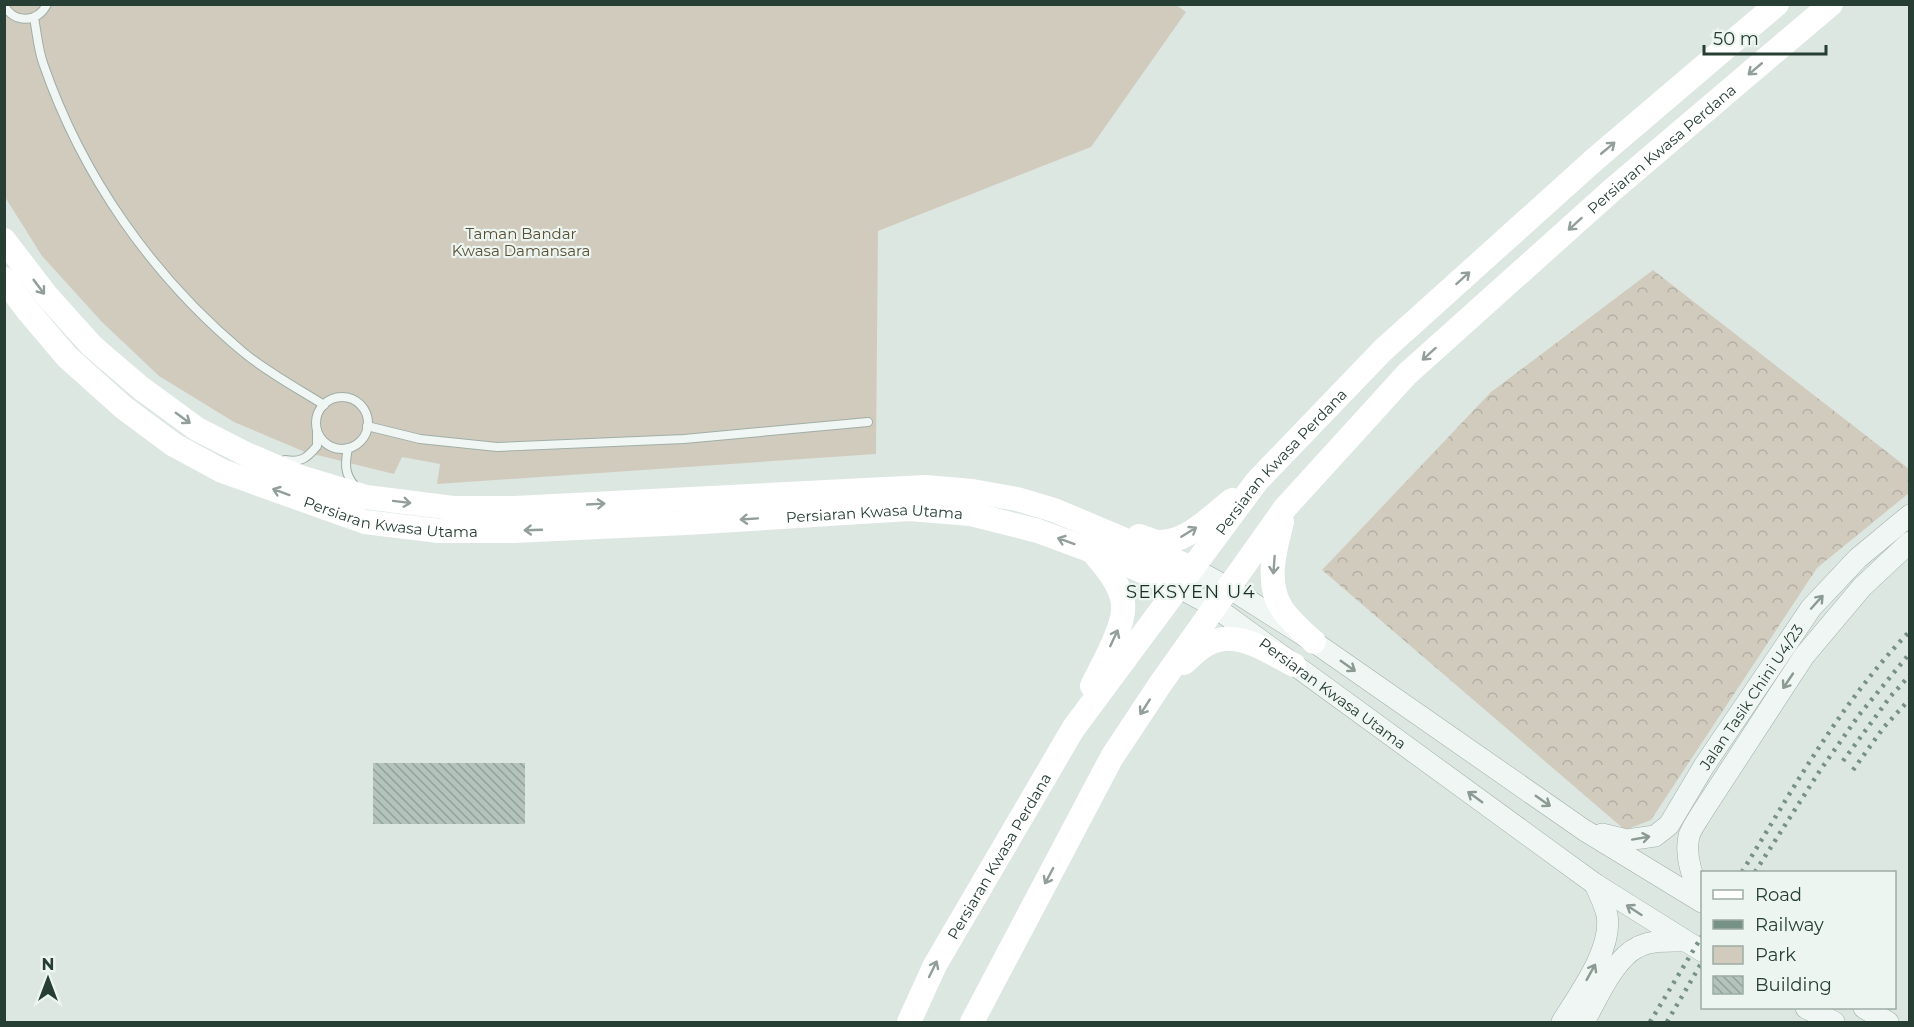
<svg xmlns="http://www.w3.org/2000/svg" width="1914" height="1027" viewBox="0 0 1914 1027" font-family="Montserrat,sans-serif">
  <defs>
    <pattern id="forest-crowns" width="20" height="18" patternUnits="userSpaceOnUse" patternTransform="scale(1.5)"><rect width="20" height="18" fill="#d1cbbe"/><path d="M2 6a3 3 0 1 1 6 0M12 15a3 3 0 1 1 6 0" fill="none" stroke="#b3afa4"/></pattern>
    <pattern id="building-back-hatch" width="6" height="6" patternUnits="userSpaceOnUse" patternTransform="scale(1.5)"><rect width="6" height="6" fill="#b4c4bd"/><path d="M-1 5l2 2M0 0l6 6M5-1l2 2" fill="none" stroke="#92a19a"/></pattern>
  </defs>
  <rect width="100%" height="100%" fill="#dde7e2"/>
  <!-- green -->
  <path fill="#d1cbbe" d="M1175 4 1186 12 1091 147 878 231 876 454 437 484 440 464 402 457 394 474 305 452 234 422 159 376 102 322 42 256 5 197V5Z"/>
  <!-- forest -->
  <path fill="url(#forest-crowns)" d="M1653 270 1909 469V493L1817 568 1651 820 1625 830 1322 570 1491 392Z"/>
  <!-- building -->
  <rect fill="url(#building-back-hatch)" x="373" y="763" width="152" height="61"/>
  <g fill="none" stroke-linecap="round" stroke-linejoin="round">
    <defs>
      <g id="service">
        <path d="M4 5C14 24 38 23 47 4"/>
        <path d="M34 18C37 33 38 49 43 63 82 176 152 276 243 352 267 372 297 388 324 405"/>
        <circle cx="342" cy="423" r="26"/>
        <path d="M367 426 420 439 497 447 684 439 868 422"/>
        <path d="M348 448C345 463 344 474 355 486"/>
        <path d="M285 460C301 463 307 458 317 446V431"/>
      </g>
      <g id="tertiary">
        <path d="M1192 568 1229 588 1314 642 1584 830 1702 902"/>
        <path id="s1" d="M1178 587 1215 607 1595 884 1702 951"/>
        <path id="s2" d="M1602 834 1627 840 1655 836 1669 825 1704 766 1811 608 1858 558 1910 515"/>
        <path d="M1702 899C1694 880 1684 858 1689 836 1691 829 1697 821 1701 814L1804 656 1862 587 1910 542"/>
        <path d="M1806 1008 1834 1022"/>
        <path d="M1864 1008 1888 1022"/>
        <path d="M1562 1022C1579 994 1613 949 1607 915 1605 905 1599 894 1595 884"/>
        <path d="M1584 1022C1596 1001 1614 958 1638 947 1652 940 1668 941 1684 941"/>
      </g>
    </defs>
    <!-- service casing -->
    <use href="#service" stroke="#9faea6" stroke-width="10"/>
    <!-- tertiary casing -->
    <use href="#tertiary" stroke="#9faea6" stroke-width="22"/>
    <!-- service -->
    <use href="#service" stroke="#f0f6f3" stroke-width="8"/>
    <!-- tertiary -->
    <use href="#tertiary" stroke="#f0f6f3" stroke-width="21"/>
    <!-- secondary -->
    <g stroke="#fff" stroke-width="24">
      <path d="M4 240 47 296 92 346 141 388 197 429 246 454 300 477 366 497 453 508H515L925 487 972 491 1017 499 1054 510 1192 568"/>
      <path id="s3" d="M4 279 28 311 67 357 124 408 174 445 222 471 365 522 439 531H512L686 523 909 509 971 514 1038 531 1119 561 1178 587"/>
      <path d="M1282 522C1275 549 1265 583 1282 609 1290 621 1303 632 1314 642"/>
      <path d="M1139 536C1145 538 1152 541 1158 542 1187 543 1210 517 1232 500"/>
      <path d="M1092 551C1104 566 1120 582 1123 603 1126 625 1102 665 1092 686"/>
      <path d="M1184 663C1191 657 1198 649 1206 645 1236 627 1268 652 1294 665"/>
      <path id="s4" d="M909 1022 935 965 1073 729 1257 481 1383 350 1594 160 1777 4"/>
      <path id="s5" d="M972 1022 1112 757 1161 683 1285 508 1407 374 1611 191 1831 4"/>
    </g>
    <!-- rail -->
    <g stroke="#779184" stroke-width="4.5" stroke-dasharray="3 6" stroke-linecap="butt">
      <path d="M1843 761 1890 697 1910 675"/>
      <path d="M1853 770 1884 727 1910 699"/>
      <path d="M1742 872C1793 789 1841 702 1910 631"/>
      <path d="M1755 872 1819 772 1859 715 1910 653"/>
      <path d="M1650 1022 1702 936"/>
      <path d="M1667 1022 1702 962"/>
    </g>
  </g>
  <!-- one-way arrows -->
  <defs><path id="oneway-shaft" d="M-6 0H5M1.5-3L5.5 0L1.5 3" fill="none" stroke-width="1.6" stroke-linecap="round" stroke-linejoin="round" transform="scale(1.5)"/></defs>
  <g stroke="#929e99">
    <use href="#oneway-shaft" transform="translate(1755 69) rotate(140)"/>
    <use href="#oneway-shaft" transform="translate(1608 148) rotate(-40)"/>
    <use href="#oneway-shaft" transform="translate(1575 224) rotate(138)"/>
    <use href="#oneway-shaft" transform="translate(1463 278) rotate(-42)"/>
    <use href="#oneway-shaft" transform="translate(39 287) rotate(53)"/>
    <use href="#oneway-shaft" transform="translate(1429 354) rotate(138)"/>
    <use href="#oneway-shaft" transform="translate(183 418) rotate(36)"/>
    <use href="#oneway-shaft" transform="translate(281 492) rotate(-160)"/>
    <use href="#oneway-shaft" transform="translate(402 502) rotate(7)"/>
    <use href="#oneway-shaft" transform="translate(596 504) rotate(-3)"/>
    <use href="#oneway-shaft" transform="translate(749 519) rotate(176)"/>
    <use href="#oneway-shaft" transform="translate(533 530) rotate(178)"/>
    <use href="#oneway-shaft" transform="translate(1189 532) rotate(-32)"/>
    <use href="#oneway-shaft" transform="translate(1066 541) rotate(-160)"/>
    <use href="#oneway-shaft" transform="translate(1274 565) rotate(94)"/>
    <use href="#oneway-shaft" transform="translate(1114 638) rotate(-65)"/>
    <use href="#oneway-shaft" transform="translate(1145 707) rotate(123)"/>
    <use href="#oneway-shaft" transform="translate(1049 876) rotate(118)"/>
    <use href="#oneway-shaft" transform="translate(933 969) rotate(-64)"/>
  </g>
  <g stroke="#8b9a93">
    <use href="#oneway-shaft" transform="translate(1817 602) rotate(-48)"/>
    <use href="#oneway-shaft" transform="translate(1348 666) rotate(35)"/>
    <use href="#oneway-shaft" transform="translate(1788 681) rotate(124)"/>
    <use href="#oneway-shaft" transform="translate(1475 797) rotate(-144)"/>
    <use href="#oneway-shaft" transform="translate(1543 801) rotate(35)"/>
    <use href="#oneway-shaft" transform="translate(1641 838) rotate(-10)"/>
    <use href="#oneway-shaft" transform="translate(1634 910) rotate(-147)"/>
    <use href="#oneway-shaft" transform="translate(1591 972) rotate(-61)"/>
  </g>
  <g text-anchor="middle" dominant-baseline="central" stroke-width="4.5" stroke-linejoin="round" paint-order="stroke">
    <!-- street labels -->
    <g font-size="15" fill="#263e33" stroke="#edf5f1">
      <text stroke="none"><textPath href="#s5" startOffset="1124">Persiaran Kwasa Perdana</textPath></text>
      <text stroke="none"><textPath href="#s4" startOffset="675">Persiaran Kwasa Perdana</textPath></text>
      <text stroke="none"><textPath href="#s3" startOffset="470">Persiaran Kwasa Utama</textPath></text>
      <text stroke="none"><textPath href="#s3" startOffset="956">Persiaran Kwasa Utama</textPath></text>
      <text stroke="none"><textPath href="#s1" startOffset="188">Persiaran Kwasa Utama</textPath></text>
      <text stroke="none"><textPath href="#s2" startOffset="224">Jalan Tasik Chini U4/23</textPath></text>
      <text stroke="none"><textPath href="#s4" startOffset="189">Persiaran Kwasa Perdana</textPath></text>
    </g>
    <!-- park labels -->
    <g font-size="15" fill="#5a4f34" stroke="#edf5f1">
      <text x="521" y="233">Taman Bandar<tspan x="521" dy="17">Kwasa Damansara</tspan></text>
    </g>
    <!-- quarter labels -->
    <g font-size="18" letter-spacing="1.5" fill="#192f25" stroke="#edf5f1">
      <text x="1191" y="592">SEKSYEN U4</text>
    </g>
  </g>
  <!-- border -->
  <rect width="1914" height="1027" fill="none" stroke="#263e33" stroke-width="12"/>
  <!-- legend -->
  <rect x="1701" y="871" width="195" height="138" fill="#edf5f1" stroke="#9daca5" stroke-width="1.5"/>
  <rect x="1713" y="890" width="30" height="9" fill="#ffffff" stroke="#9daca5" stroke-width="1.5"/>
  <text x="1755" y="901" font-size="18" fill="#263e33">Road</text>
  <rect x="1713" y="920" width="30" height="9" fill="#779184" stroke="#9daca5" stroke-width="1.5"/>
  <text x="1755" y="931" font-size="18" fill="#263e33">Railway</text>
  <rect x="1713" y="946" width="30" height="18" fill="#d1cbbe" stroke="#9daca5" stroke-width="1.5"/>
  <text x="1755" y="961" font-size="18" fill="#263e33">Park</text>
  <rect x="1713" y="976" width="30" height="18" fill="url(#building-back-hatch)" stroke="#9daca5" stroke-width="1.5"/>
  <text x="1755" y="991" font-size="18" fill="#263e33">Building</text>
  <!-- north arrow -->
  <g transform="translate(48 979)" stroke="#edf5f1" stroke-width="4.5" paint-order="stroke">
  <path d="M0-4.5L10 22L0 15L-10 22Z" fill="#263e33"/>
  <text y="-9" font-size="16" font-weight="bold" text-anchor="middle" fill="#263e33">N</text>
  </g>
  <!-- scale -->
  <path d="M1704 45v9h122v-9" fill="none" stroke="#263e33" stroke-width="3"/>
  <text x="1713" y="45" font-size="18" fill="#263e33" stroke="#edf5f1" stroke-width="4.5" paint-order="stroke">50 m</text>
</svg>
